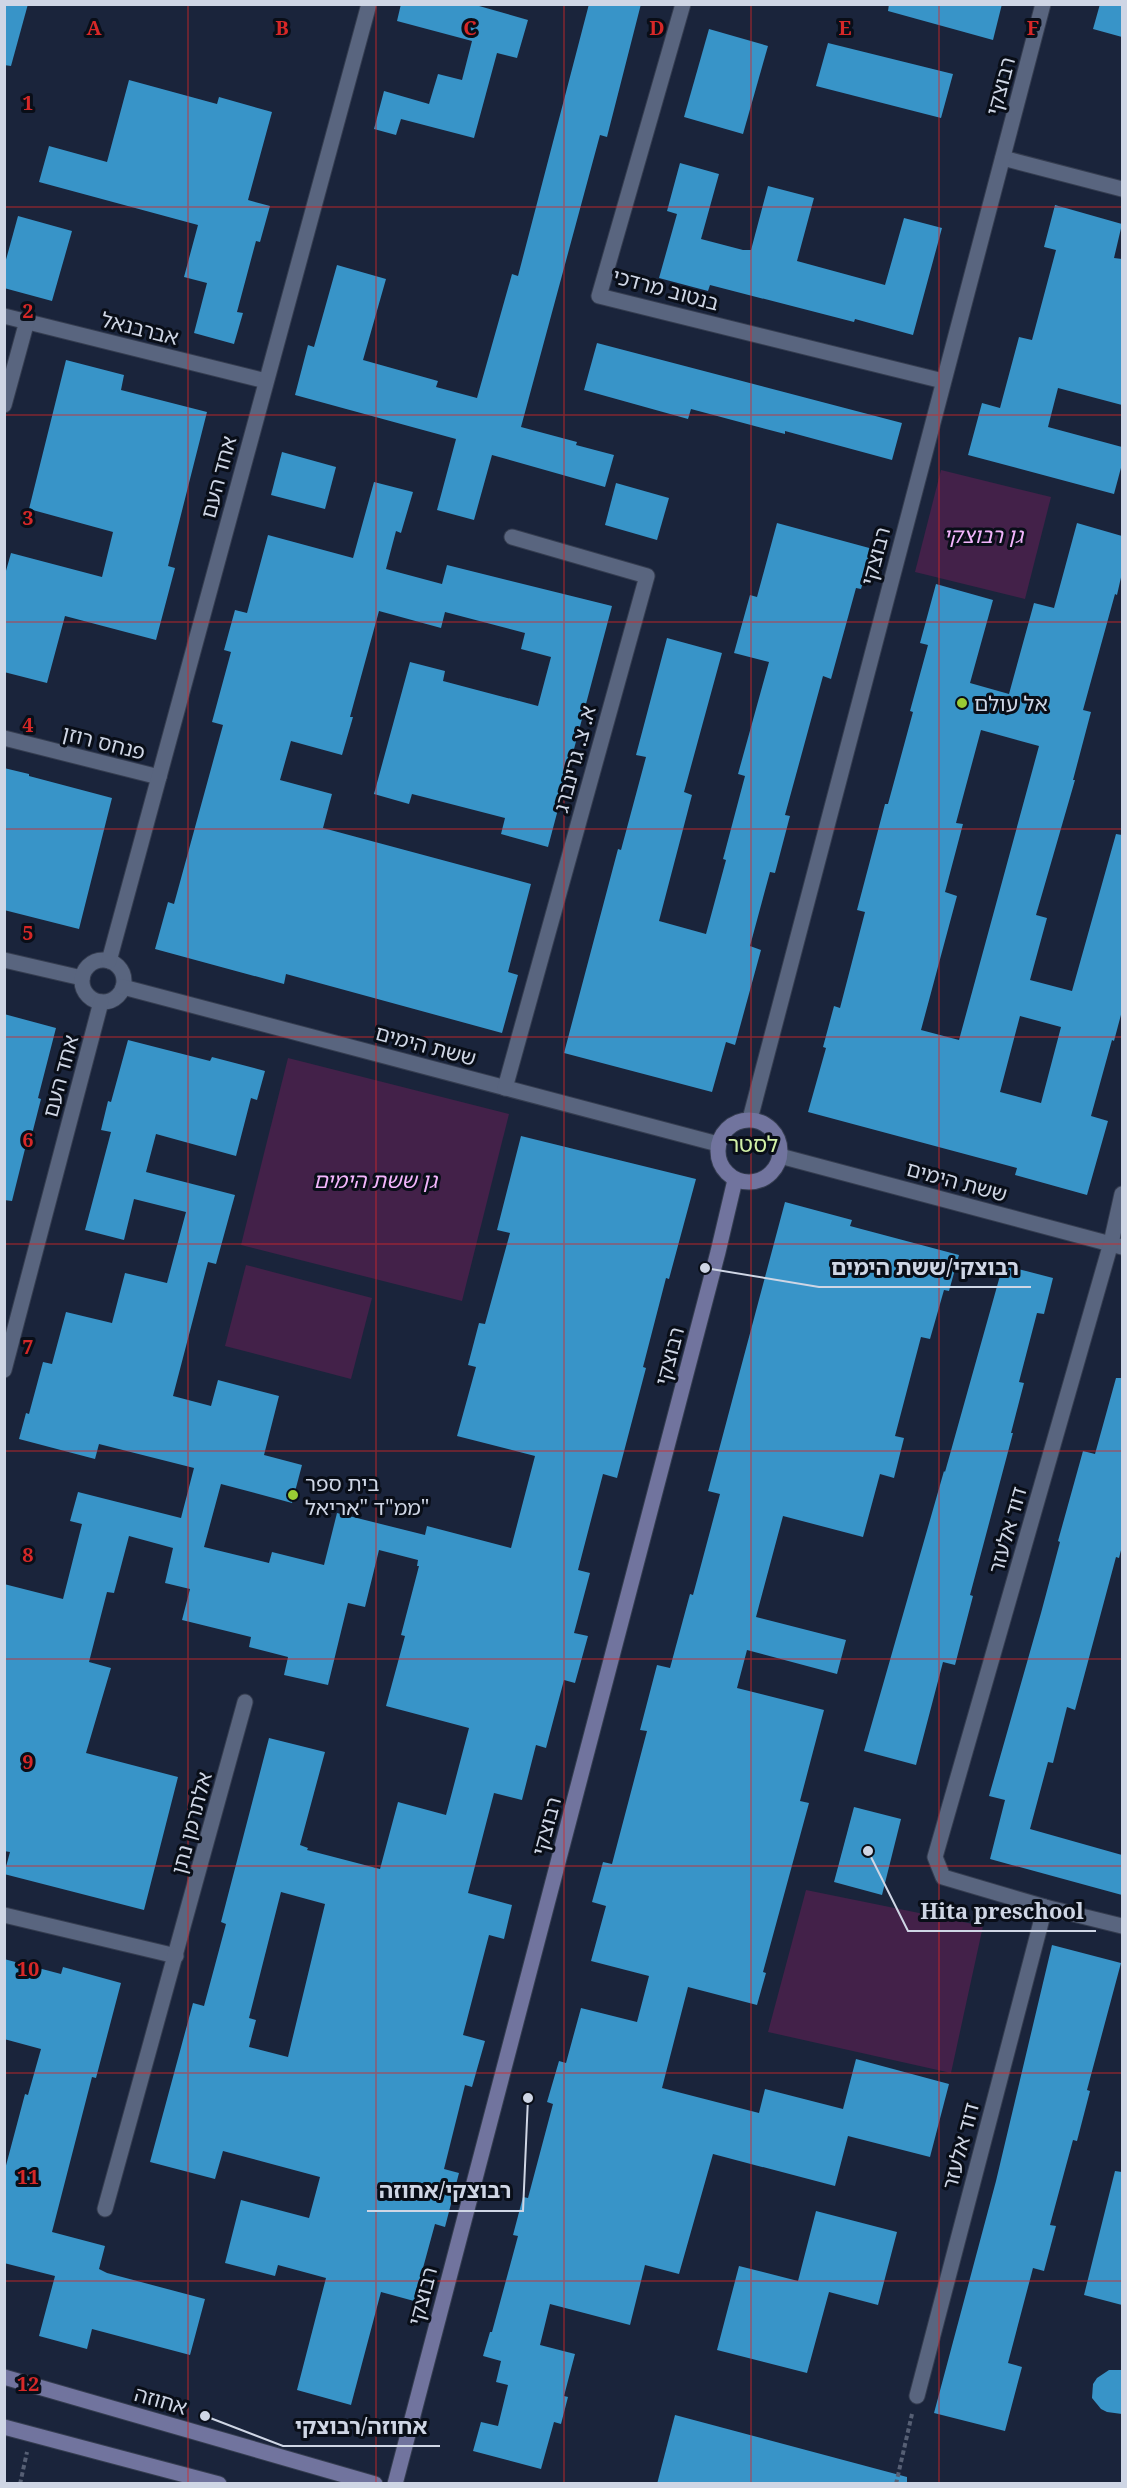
<svg xmlns="http://www.w3.org/2000/svg" width="1127" height="2488" viewBox="0 0 1127 2488" font-family="'Noto Serif','Noto Sans Hebrew',serif">
  <rect width="100%" height="100%" fill="#1a243b"/>
  <!-- green -->
  <g fill="#432149">
    <path d="M941 470 1051 497 1025 599 915 572Z"/>
    <path d="M288 1058 509 1114 462 1301 241 1245Z"/>
    <path d="M246 1265 372 1298 351 1379 225 1346Z"/>
    <path d="M806 1890 983 1926 951 2073 768 2032Z"/>
  </g>
  <!-- building -->
  <g fill="#3894c8" fill-rule="evenodd">
    <path d="M4 4H28L11 66 4 65Z"/>
    <path d="M401 4H472L528 20 517 58 497 53 474 138 401 119 396 135 374 129 384 91 429 104 438 74 462 80 472 41 397 21Z"/>
    <path d="M589 4H641L607 137 600 135 521 427 577 442 576 445 614 455 605 487 492 455 474 520 437 510 456 439 295 395 308 345 314 347 337 265 386 279 363 360 438 381 436 387 477 398 512 274 518 276Z"/>
    <path d="M889 4H1002L993 40 888 11Z"/>
    <path d="M1100 4H1122V37L1093 29Z"/>
    <path d="M709 29 768 46 743 134 684 117Z"/>
    <path d="M828 43 953 74 941 118 816 86Z"/>
    <path d="M129 80 217 104 219 97 272 112 248 200 270 206 260 242 256 241 237 312 243 313 234 344 194 333 207 283 184 277 198 225 39 182 49 146 107 162Z"/>
    <path d="M680 163 719 174 701 239 743 250H751L768 186 814 198 797 261 885 285 904 218 942 228 913 335 855 319 854 322 710 285 708 291 659 278 677 214 667 211Z"/>
    <path d="M1055 205 1122 224 1114 258 1122 259V405L1058 388 1048 427 1122 447V464L1114 494 968 455 982 403 1000 408 1019 337 1032 340 1056 250 1044 247Z"/>
    <path d="M18 216 72 231 52 301 4 288V267Z"/>
    <path d="M597 343 902 423 892 460 785 431V434L691 409 688 419 584 390Z"/>
    <path d="M66 360 124 375 121 390 207 412 168 566 175 568 156 640 65 616 47 683 4 672V578L11 553 102 577 113 532 29 509Z"/>
    <path d="M282 452 336 467 325 509 271 495Z"/>
    <path d="M374 482 413 492 401 533 396 531 386 569 442 584 447 565 612 606 548 847 501 834 505 818 412 794 409 804 374 794 410 662 445 671 443 681 538 706 551 657 521 649 525 633 445 612 441 628 379 611 350 717H353L342 755 291 741 280 780 332 794 323 828 531 884 508 972 518 975 502 1033 286 974 284 984 155 949 168 902 174 904 223 725 212 722 231 652 224 650 235 610 247 613 268 535 353 558Z"/>
    <path d="M616 483 669 498 657 540 605 525Z"/>
    <path d="M777 523 873 549 861 589 856 588 831 679 823 676 785 815 790 816 775 873 770 872 750 946 761 950 735 1045 726 1042 712 1092 564 1053 618 849 621 850 646 757 636 755 667 638 722 653 684 792 692 795 659 921 706 934 726 860 723 859 745 776 738 774 769 662 734 653 750 595 757 597Z"/>
    <path d="M1077 523 1122 536V573L1117 595 1115 594 1083 710 1091 712 1073 780H1075L1036 915 1047 918 1030 980 1072 991 1116 834 1122 835V1011L1114 1041 1112 1040 1091 1116 1108 1121 1087 1195 1015 1175 1017 1168 808 1112 826 1048 823 1047 834 1006 840 1008 865 912 857 910 885 804H888L913 712 910 711 928 645 920 643 936 584 993 600 970 683 1009 694 1034 603 1054 608ZM981 730 1039 746 959 1040 921 1030 957 896 945 892 963 824 956 823ZM1020 1016 1061 1027 1041 1103 1000 1092Z"/>
    <path d="M4 768 29 774V776L112 798 79 929 4 910Z"/>
    <path d="M4 1014 56 1028 38 1098 41 1099 30 1142 27 1141 12 1201 4 1200Z"/>
    <path d="M128 1040 210 1061 212 1057 265 1071 257 1100 251 1098 236 1156 156 1134 146 1172 235 1195 216 1264 208 1262 173 1396 211 1406 218 1380 279 1396 264 1455 302 1465 292 1503 221 1484 204 1547 269 1563 272 1552 324 1565 337 1513 425 1535 427 1526 511 1548 535 1456 457 1436 476 1367 468 1365 479 1323 485 1324 510 1233 497 1230 521 1136 696 1179 669 1279 666 1278 643 1367 646 1368 617 1478 603 1474 578 1570 590 1573 574 1633 588 1636 575 1683 564 1680 546 1748 536 1745 522 1800 494 1793 468 1893 512 1905 504 1939 489 1935 463 2035 485 2041 472 2087 465 2085 444 2169 459 2173 445 2227 435 2224 414 2301 381 2292 351 2405 297 2390 326 2278 278 2265 275 2276 225 2263 241 2200 309 2218 320 2177 223 2151 215 2179 150 2162 193 2003 204 2006 226 1924 221 1922 269 1738 325 1752 300 1845 308 1848 307 1850 380 1869 398 1802 446 1815 469 1728 386 1706 405 1636 401 1635 419 1566H417L418 1560 379 1550 365 1607 348 1603 328 1685 284 1675 288 1657 249 1647 251 1637 182 1620 190 1589 165 1583 173 1548 129 1536 114 1593 107 1592 89 1662 111 1668 86 1753 178 1777 144 1910 4 1874 10 1852 4 1851V1584L63 1599 82 1524 70 1521 78 1492 181 1518 194 1468 99 1444 95 1459 19 1439 26 1413 29 1414 43 1362 52 1364 66 1312 112 1323 125 1273 167 1283 186 1212 134 1199 124 1240 85 1230 111 1132 101 1130 108 1101 111 1102ZM281 1892 325 1904 288 2057 249 2047 256 2020 249 2018Z"/>
    <path d="M785 1202 852 1220 850 1226 959 1255 949 1291 944 1290 930 1339 921 1337 895 1436 904 1438 894 1478 880 1474 863 1537 783 1516 756 1617 846 1640 837 1674 747 1650 737 1688 824 1710 800 1801 809 1803 763 1972 766 1973 757 2005 688 1987 662 2088 759 2113 765 2089 843 2109 856 2059 949 2084 930 2157 848 2136 835 2186 713 2154 679 2274 645 2265 630 2325 550 2304 540 2345 575 2354 564 2396 568 2397 561 2424 554 2422 541 2469 473 2451 481 2422 498 2426 508 2385 496 2382 501 2361 483 2356 490 2332H492L518 2236 513 2235 523 2197 528 2198 553 2104 547 2102 559 2061 566 2063 581 2008 637 2022 649 1976 591 1961 606 1906 592 1902 603 1862 612 1864 647 1731 640 1730 657 1665 670 1668 690 1594 693 1595 720 1494 708 1491Z"/>
    <path d="M1003 1265 1053 1278 1044 1314 1037 1313 1019 1382 1024 1383 1011 1433H1013L970 1595 973 1596 955 1665 943 1662 916 1765 864 1751 944 1471 945 1472Z"/>
    <path d="M1116 1378H1122V1546L1119 1558 1116 1557 1075 1710 1067 1707 1053 1763 1048 1762 1030 1829 1122 1855V1895L990 1859 1005 1800 989 1796 1041 1613 1060 1542 1058 1541 1083 1451 1095 1454Z"/>
    <path d="M854 1807 901 1819 882 1895 834 1882Z"/>
    <path d="M1052 1945 1121 1963 1087 2090 1090 2091 1077 2141 1073 2140 1050 2225 1056 2226 1044 2271 1033 2268 1008 2363 1022 2367 1005 2431 934 2413 996 2181Z"/>
    <path d="M4 1959 61 1974 63 1967 121 1983 96 2078 92 2077 52 2232 105 2246 99 2269 107 2273 205 2299 190 2355 92 2329 87 2349 39 2336 55 2276 4 2263V2173L25 2094 28 2095 41 2049 4 2039Z"/>
    <path d="M1115 2171 1122 2172V2305L1084 2295Z"/>
    <path d="M816 2211 897 2232 878 2305 829 2292 807 2373 717 2350 739 2266 798 2281Z"/>
    <path d="M1109 2370H1122V2414L1107 2412 1101 2409 1092 2398 1093 2384 1097 2378Z"/>
    <path d="M675 2415 907 2477V2484H657Z"/>
  </g>
  <g fill="none" stroke-linecap="round" stroke-linejoin="round">
    <defs>
      <g id="street">
        <path d="M683 4 599 296 943 381"/>
        <path d="M1003 158 1122 189"/>
        <path d="M4 316 266 381"/>
        <path d="M4 405 27 321"/>
        <path d="M4 738 159 777"/>
        <path d="M4 960 82 978"/>
        <circle cx="103" cy="981" r="21"/>
        <path d="M109 961 369 4"/>
        <path d="M123 987 718 1144"/>
        <path d="M505 1088 647 576 512 537"/>
        <path d="M750 1119 1043 4"/>
        <path d="M780 1156 1122 1247"/>
        <path d="M1122 1194 1111 1243 935 1857 943 1877 1045 1907 1122 1926"/>
        <path d="M4 1370 101 1002"/>
        <path d="M4 1915 176 1956"/>
        <path d="M105 2209 245 1702"/>
        <path d="M917 2396 1045 1907"/>
      </g>
      <g id="secondary">
        <circle cx="749" cy="1151" r="31"/>
        <path d="M4 2377 375 2484"/>
        <path d="M4 2427 219 2484"/>
        <path d="M395 2484 718 1252 735 1180"/>
      </g>
    </defs>
    <!-- street casing -->
    <use href="#street" stroke="#353d50" stroke-width="17"/>
    <!-- secondary casing -->
    <use href="#secondary" stroke="#353d50" stroke-width="17"/>
    <!-- path -->
    <g stroke="#565f74" stroke-width="4" stroke-dasharray="4.5 3" stroke-linecap="butt">
      <path d="M20 2484 27 2452"/>
      <path d="M896 2484 912 2414"/>
    </g>
    <!-- street -->
    <use href="#street" stroke="#59657f" stroke-width="15"/>
    <!-- secondary -->
    <use href="#secondary" stroke="#71749e" stroke-width="15"/>
  </g>
  <!-- grid -->
  <path fill="none" stroke="#d62828" stroke-width="1.5" stroke-opacity="0.55" d="M188 4V2484M376 4V2484M564 4V2484M751 4V2484M939 4V2484M4 207H1122M4 415H1122M4 622H1122M4 829H1122M4 1037H1122M4 1244H1122M4 1451H1122M4 1659H1122M4 1866H1122M4 2073H1122M4 2281H1122"/>
  <!-- markers -->
  <g fill="#9acb34" stroke="#090e18" stroke-width="2">
    <circle cx="962" cy="703" r="6"/>
    <circle cx="293" cy="1495" r="6"/>
  </g>
  <g text-anchor="middle" dominant-baseline="central" stroke-width="6" stroke-linejoin="round" paint-order="stroke">
    <!-- street labels -->
    <g font-size="21" fill="#cfd6e5" stroke="#090e18">
      <text transform="translate(1000 86) rotate(-75)">רבוצקי</text>
      <text transform="translate(666 289) rotate(15)">בנטוב מרדכי</text>
      <text transform="translate(140 328) rotate(14)">אברבנאל</text>
      <text transform="translate(218 477) rotate(-75)">אחד העם</text>
      <text transform="translate(875 556) rotate(-75)">רבוצקי</text>
      <text transform="translate(104 742) rotate(14)">פנחס רוזן</text>
      <text transform="translate(574 759) rotate(-75)">א. צ. גרינברג</text>
      <text transform="translate(426 1045) rotate(15)">ששת הימים</text>
      <text transform="translate(60 1076) rotate(-75)">אחד העם</text>
      <text transform="translate(957 1181) rotate(15)">ששת הימים</text>
      <text transform="translate(669 1356) rotate(-75)">רבוצקי</text>
      <text transform="translate(1007 1530) rotate(-74)">דוד אלעזר</text>
      <text transform="translate(191 1823) rotate(-75)">אלתרמן נתן</text>
      <text transform="translate(546 1826) rotate(-75)">רבוצקי</text>
      <text transform="translate(960 2146) rotate(-75)">דוד אלעזר</text>
      <text transform="translate(422 2296) rotate(-75)">רבוצקי</text>
      <text transform="translate(161 2400) rotate(16)">אחוזה</text>
    </g>
    <!-- park labels -->
    <g font-size="21" font-style="italic" fill="#f3b5fc" stroke="#090e18">
      <text x="983" y="535">גן רבוצקי</text>
      <text x="375" y="1180">גן ששת הימים</text>
    </g>
    <!-- poi labels -->
    <g font-size="21" fill="#cfd6e5" stroke="#090e18" text-anchor="start">
      <text x="974" y="703">אל עולם</text>
      <text x="305" y="1483">בית ספר<tspan x="305" dy="24">ממ"ד "אריאל"</tspan></text>
    </g>
    <!-- neighbourhood labels -->
    <g font-size="22" fill="#d2f0a7" stroke="#090e18">
      <text x="753" y="1143">לסטר</text>
    </g>
  </g>
  <g font-size="20" text-anchor="middle" font-weight="bold" fill="#d62828" stroke="#090e18" stroke-width="6" stroke-linejoin="round" paint-order="stroke">
    <text x="94" y="35">A</text>
    <text x="282" y="35">B</text>
    <text x="470" y="35">C</text>
    <text x="657" y="35">D</text>
    <text x="845" y="35">E</text>
    <text x="1033" y="35">F</text>
    <text x="28" y="110">1</text>
    <text x="28" y="318">2</text>
    <text x="28" y="525">3</text>
    <text x="28" y="732">4</text>
    <text x="28" y="940">5</text>
    <text x="28" y="1147">6</text>
    <text x="28" y="1354">7</text>
    <text x="28" y="1562">8</text>
    <text x="28" y="1769">9</text>
    <text x="28" y="1976">10</text>
    <text x="28" y="2184">11</text>
    <text x="28" y="2391">12</text>
  </g>
  <!-- callouts -->
  <path fill="none" stroke="#cfd6e5" stroke-width="2" d="M705 1268L819 1287H1031M868 1851L908 1931H1096M528 2098L523 2211H367M205 2416L283 2446H440"/>
  <g fill="#cfd6e5" stroke="#090e18" stroke-width="2">
    <circle cx="705" cy="1268" r="6"/>
    <circle cx="868" cy="1851" r="6"/>
    <circle cx="528" cy="2098" r="6"/>
    <circle cx="205" cy="2416" r="6"/>
  </g>
  <g font-size="22" text-anchor="middle" font-weight="bold" fill="#cfd6e5" stroke="#090e18" stroke-width="6" stroke-linejoin="round" paint-order="stroke">
    <text x="925" y="1275">רבוצקי/ששת הימים</text>
    <text x="1002" y="1919">Hita preschool</text>
    <text x="445" y="2198">רבוצקי/אחוזה</text>
    <text x="361" y="2434">אחוזה/רבוצקי</text>
  </g>
  <!-- border -->
  <rect width="1127" height="2488" fill="none" stroke="#cfd6e5" stroke-width="12"/>
</svg>
